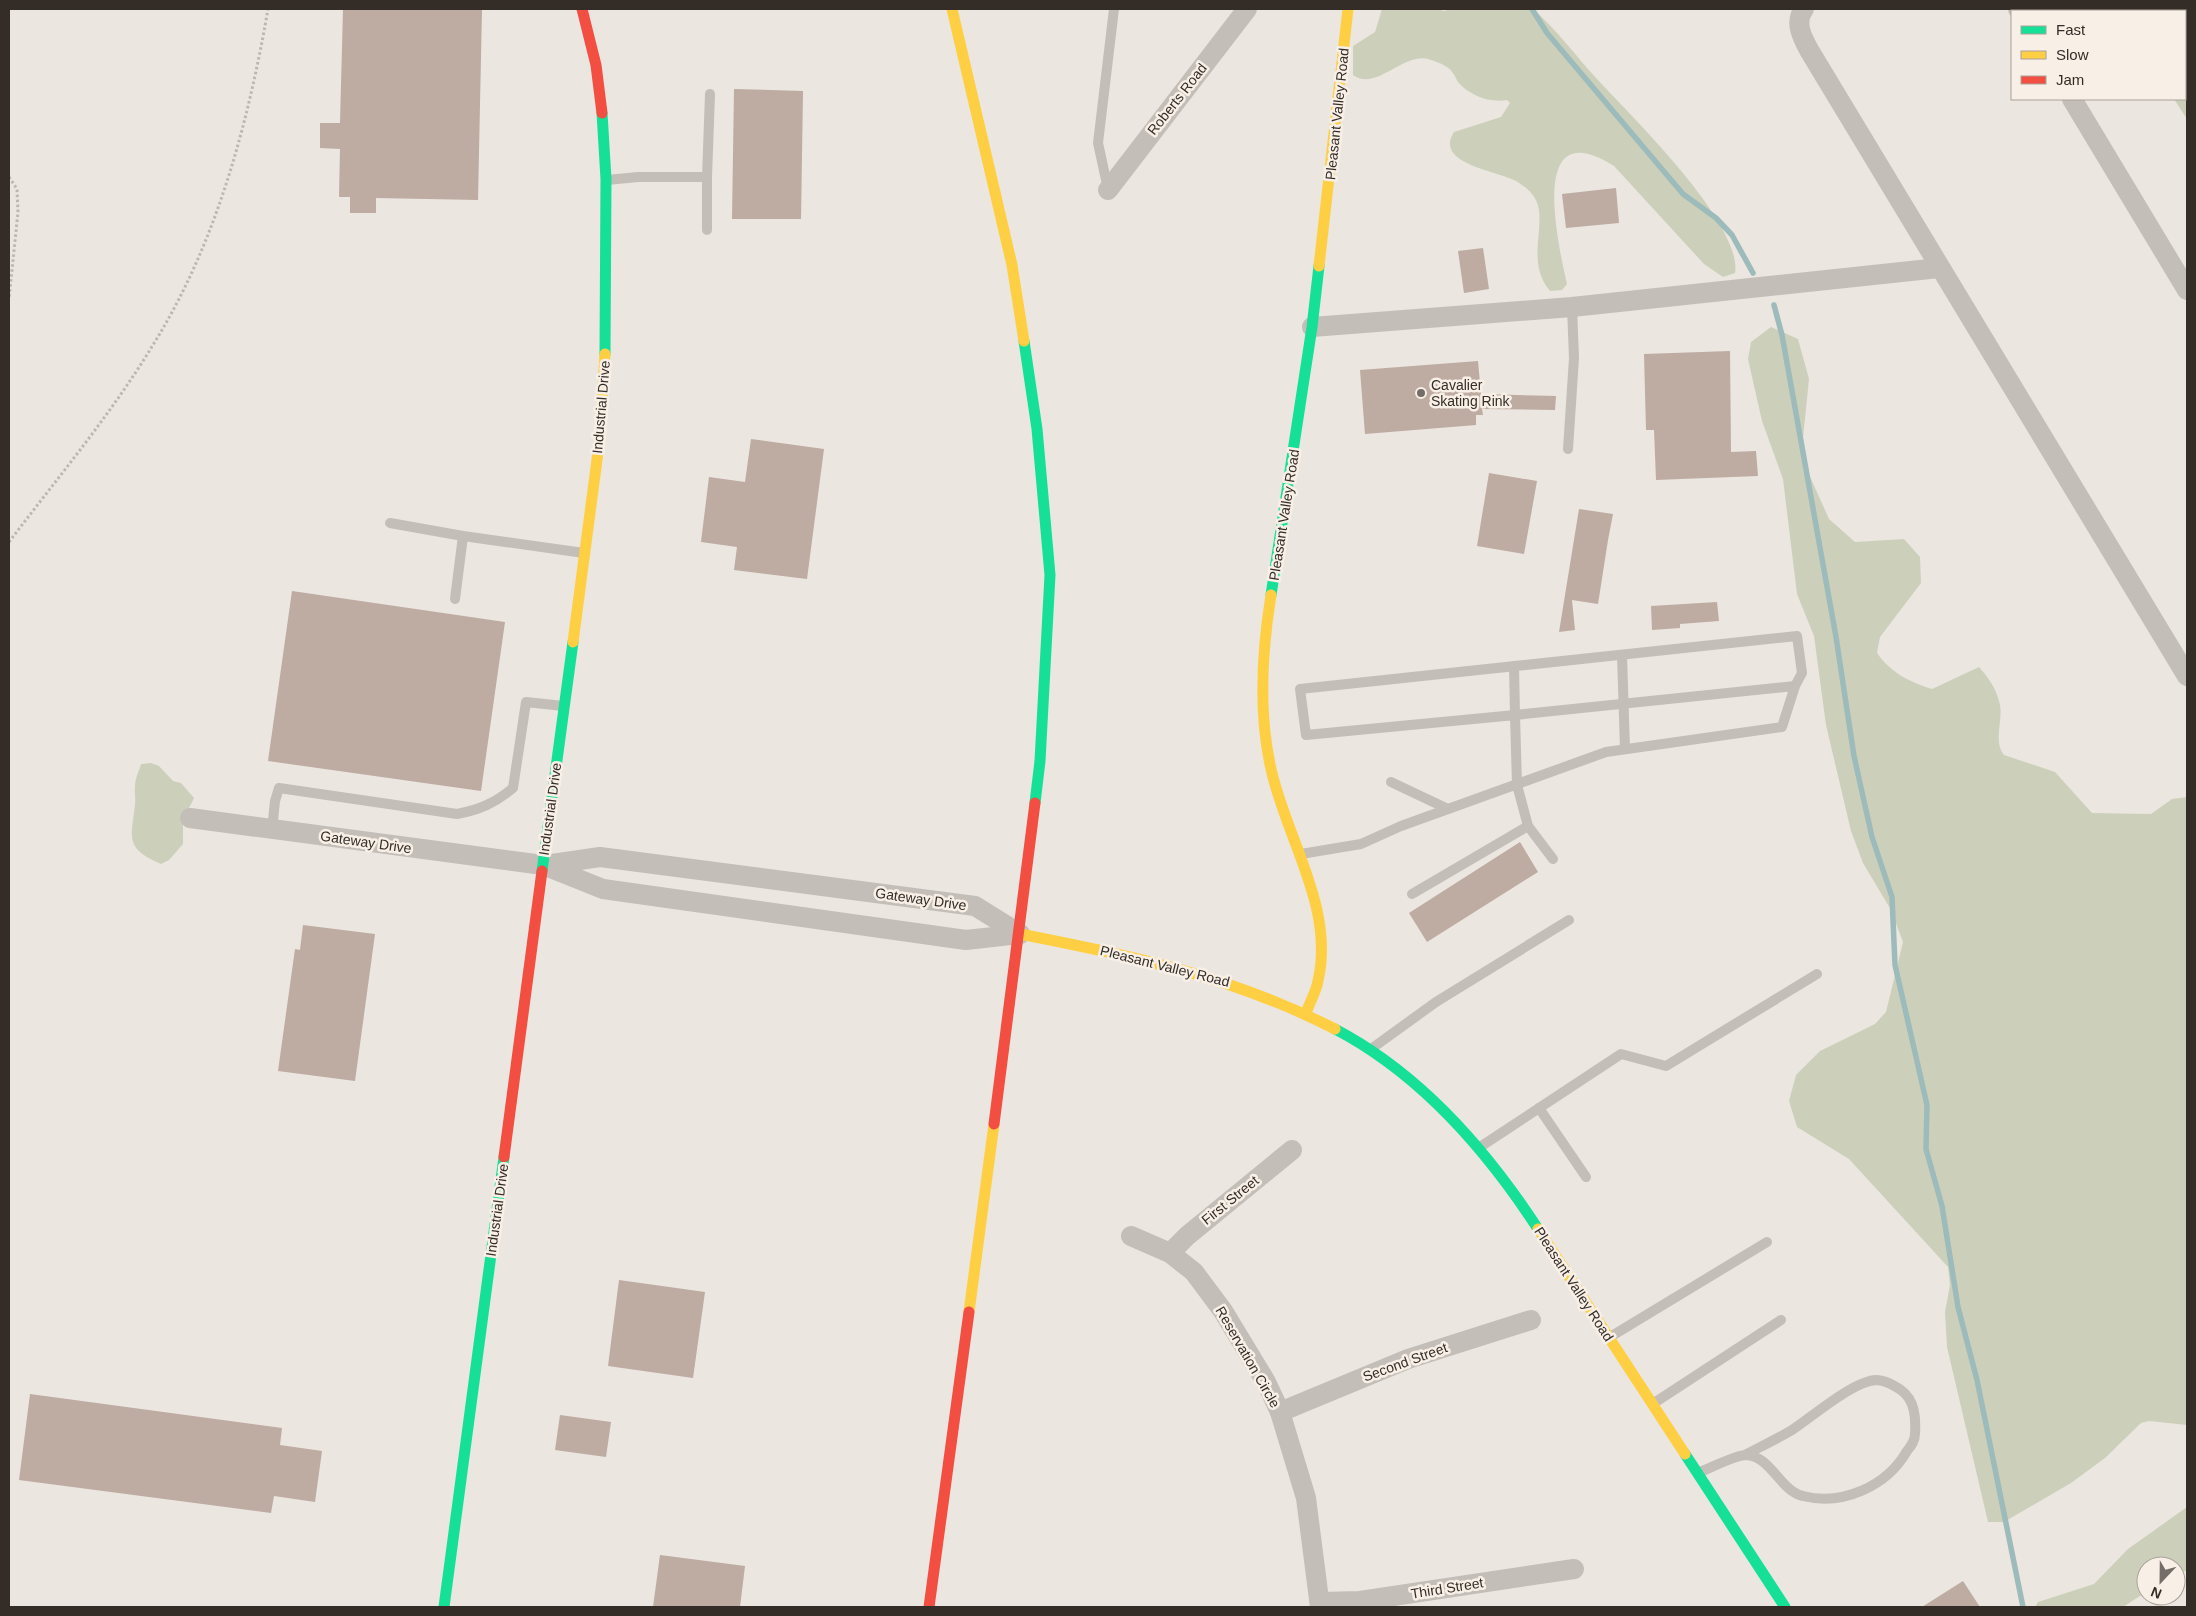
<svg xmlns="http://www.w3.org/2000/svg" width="2196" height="1616" viewBox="0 0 2196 1616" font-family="Arial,sans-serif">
  <rect width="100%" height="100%" fill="#ebe6e0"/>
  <!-- green -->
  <g fill="#ccd0bb">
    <path d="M1382 9H1436L1444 11 1451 9H1533C1557 30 1575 55 1597 79 1630 115 1743 224 1735 273L1723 277 1704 264 1614 166C1527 111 1558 243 1567 284L1562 290 1550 291C1522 258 1553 216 1531 193 1527 188 1521 184 1516 181 1499 171 1433 164 1454 132L1501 117 1510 103 1507 100C1490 103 1470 96 1458 82 1456 79 1455 75 1452 72 1449 66 1435 61 1428 59 1402 53 1376 92 1353 75V46L1375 32Z"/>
    <path d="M2185 32 2187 36V119L2174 99H2185Z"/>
    <path d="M1771 327 1798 339 1809 379 1803 438 1807 470 1829 519 1855 542 1904 539 1920 557 1921 583 1880 637 1877 653C1891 673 1910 682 1932 689L1979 667C1989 678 1997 690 2000 705 2003 721 1993 741 2004 755L2055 772 2092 813 2151 814 2172 799 2187 797V1425L2149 1421 2141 1423 2105 1458 2071 1483 2004 1522H1988L1947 1347 1945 1312 1950 1285 1948 1267 1849 1159 1797 1127 1789 1101 1796 1075 1820 1051 1875 1024 1886 1012 1903 942 1891 910 1863 863 1851 831 1826 725 1814 636 1797 594 1783 479 1762 421 1748 359 1751 342Z"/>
    <path d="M151 763 159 766 173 781 181 783 194 798 183 820V844L169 860 161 864C125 848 131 839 135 805 136 799 134 792 135 786 135 779 139 771 141 764Z"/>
    <path d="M2187 1507V1570L2176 1576V1566H2146V1592L2123 1607H2035L2038 1602 2094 1584 2128 1549Z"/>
  </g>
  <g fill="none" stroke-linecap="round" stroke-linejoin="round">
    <!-- stream -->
    <g stroke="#9dbbbb" stroke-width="5.5">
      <path d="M1532 9 1547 33 1683 194 1716 218 1732 235 1753 273"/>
      <path d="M1774 305 1782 335 1836 637 1854 756 1872 837 1892 897 1895 965 1927 1105 1926 1149 1942 1206 1958 1307 1977 1380 2023 1607"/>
    </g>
  </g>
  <!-- building -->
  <g fill="#beaba2">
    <path d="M343 9H482L478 200 376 198V213H350V197H339L340 149 320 148V123H340Z"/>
    <path d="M734 89 803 91 801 219H732Z"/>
    <path d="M1616 188 1619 223 1566 228 1562 194Z"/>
    <path d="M1483 248 1489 289 1464 293 1458 251Z"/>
    <path d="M1730 351 1731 452 1756 451 1758 476 1656 480 1654 430H1646L1644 354Z"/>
    <path d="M1478 361 1481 394 1556 396 1555 410 1482 409 1483 415H1476V425L1365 434 1360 370Z"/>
    <path d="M751 439 824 449 807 579 734 570 737 547 701 542 709 477 745 482Z"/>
    <path d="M1489 473 1537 481 1524 554 1477 546Z"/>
    <path d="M1579 509 1613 514 1608 540 1598 604 1572 600 1575 630 1559 632Z"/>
    <path d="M292 591 505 622 481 791 268 761Z"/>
    <path d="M1717 602 1719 621 1680 624V628L1652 630 1651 606Z"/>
    <path d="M1520 842 1538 872 1427 942 1409 913Z"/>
    <path d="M303 925 375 934 355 1081 278 1071 295 949 300 950Z"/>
    <path d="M619 1280 705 1292 693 1378 608 1366Z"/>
    <path d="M30 1394 282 1428 280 1445 322 1451 315 1502 274 1496 271 1513 19 1480Z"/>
    <path d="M560 1415 611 1422 606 1457 555 1450Z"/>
    <path d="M660 1555 745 1566 740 1607H653Z"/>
    <path d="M1963 1581 1980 1607H1922Z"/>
  </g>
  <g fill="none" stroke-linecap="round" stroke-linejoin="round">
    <!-- path -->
    <g stroke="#bdb7b1" stroke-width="3" stroke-dasharray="2.5 2.5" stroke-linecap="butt">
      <path d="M9 177 17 189 18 212 9 299"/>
      <path d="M9 542C59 476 113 412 156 340 217 240 248 124 268 9"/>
    </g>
    <!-- lane -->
    <g stroke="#c4beb8" stroke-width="10">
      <path d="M707 177 710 94"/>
      <path d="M607 180 638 177H707V230"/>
      <path d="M1108 189 1098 143 1114 9"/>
      <path d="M1568 449 1574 358 1572 307"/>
      <path d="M390 523 463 536 584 553"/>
      <path d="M455 599 463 536"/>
      <path d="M1622 655 1625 749"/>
      <path d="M1514 666 1515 715 1795 686"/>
      <path d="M1391 782 1448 809"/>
      <path d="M272 830 275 801 279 788 457 814C479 810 495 803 513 788L526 702 563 706"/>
      <path d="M1301 854 1361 844 1401 826 1606 752 1782 727 1795 686 1802 673 1797 636 1300 689 1306 735 1515 715 1517 785 1528 826 1553 859"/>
      <path d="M1412 894 1528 826"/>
      <path d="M1371 1049 1436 1002 1569 920"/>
      <path d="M1539 1108 1586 1177"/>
      <path d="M1480 1147 1621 1054 1666 1066 1817 974"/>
      <path d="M1610 1337 1767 1242"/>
      <path d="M1654 1403 1781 1320"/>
      <path d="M1700 1472C1710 1468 1736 1455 1746 1455 1771 1456 1780 1491 1803 1496 1843 1506 1887 1486 1907 1451 1911 1446 1915 1441 1915 1434 1916 1418 1915 1400 1901 1390 1893 1385 1885 1380 1876 1380 1853 1381 1812 1417 1792 1430 1777 1439 1760 1447 1745 1455"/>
    </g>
    <!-- street -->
    <g stroke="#c4beb8" stroke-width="20">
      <path d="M1804 9C1794 22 1802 37 1809 50L2187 676"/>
      <path d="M2018 9 2020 11"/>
      <path d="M2072 99 2187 290"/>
      <path d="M1108 190 1247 9"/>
      <path d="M1312 327 1572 307 1939 268"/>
      <path d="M190 818 543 865 603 889 966 940 1020 934"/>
      <path d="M545 865 600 857 975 906 1020 934"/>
      <path d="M1131 1236 1170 1253 1194 1272 1223 1311 1266 1382 1280 1412 1306 1498 1320 1607"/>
      <path d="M1170 1253 1187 1236 1292 1150"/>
      <path d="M1280 1412 1408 1359 1531 1320"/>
      <path d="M1320 1602 1360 1601 1574 1569"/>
    </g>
    <!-- fast -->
    <g stroke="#16e098" stroke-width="11">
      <path d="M602 113 606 179 605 354"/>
      <path d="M1024 341 1037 429 1050 575 1040 761 1035 803"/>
      <path d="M1271 595 1312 327 1319 266"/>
      <path d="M542 871 573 642"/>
      <path d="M1335 1029C1421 1074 1486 1149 1538 1229"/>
      <path d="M1685 1454 1785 1607"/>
      <path d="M444 1607 504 1157"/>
    </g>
    <!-- slow -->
    <g stroke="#ffcf43" stroke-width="11">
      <path d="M952 9 1012 265 1024 341"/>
      <path d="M1319 266 1348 9"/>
      <path d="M1271 595C1262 651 1258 712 1271 769 1286 838 1335 908 1318 981 1316 992 1310 1002 1306 1013"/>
      <path d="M573 642 600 437 605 354"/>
      <path d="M1020 934C1133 956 1231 976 1335 1029"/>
      <path d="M1538 1229 1685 1454"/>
      <path d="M969 1312 994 1124"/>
    </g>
    <!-- jam -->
    <g stroke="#f24e42" stroke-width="11">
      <path d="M582 9 596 65 602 113"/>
      <path d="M994 1124 1035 803"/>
      <path d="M504 1157 542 871"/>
      <path d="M929 1607 969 1312"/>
    </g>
  </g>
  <!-- markers -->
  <circle fill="#746d68" stroke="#f8f0e7" stroke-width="2" cx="1421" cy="393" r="5"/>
  <g text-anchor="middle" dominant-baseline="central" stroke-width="5" stroke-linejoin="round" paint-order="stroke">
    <!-- street labels -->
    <g font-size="14" fill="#342c27" stroke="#f8f0e7">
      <text transform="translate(1177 99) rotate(-52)">Roberts Road</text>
      <text transform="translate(1337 114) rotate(-84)">Pleasant Valley Road</text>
      <text transform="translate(601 407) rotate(-85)">Industrial Drive</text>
      <text transform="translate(1284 515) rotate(-81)">Pleasant Valley Road</text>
      <text transform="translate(550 809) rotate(-82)">Industrial Drive</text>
      <text transform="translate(366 842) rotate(8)">Gateway Drive</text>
      <text transform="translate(921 899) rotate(8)">Gateway Drive</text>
      <text transform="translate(1165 966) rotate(14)">Pleasant Valley Road</text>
      <text transform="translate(1230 1200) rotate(-39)">First Street</text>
      <text transform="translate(497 1210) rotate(-82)">Industrial Drive</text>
      <text transform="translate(1574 1284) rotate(57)">Pleasant Valley Road</text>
      <text transform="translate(1248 1357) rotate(60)">Reservation Circle</text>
      <text transform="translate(1405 1362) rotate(-20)">Second Street</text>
      <text transform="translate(1447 1588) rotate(-9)">Third Street</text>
    </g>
    <!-- poi labels -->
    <g font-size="14" fill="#342c27" stroke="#f8f0e7" text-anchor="start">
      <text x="1431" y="385">Cavalier<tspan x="1431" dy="16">Skating Rink</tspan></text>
    </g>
  </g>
  <!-- border -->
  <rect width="2196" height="1616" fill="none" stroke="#342c27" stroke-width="20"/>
  <!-- legend -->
  <rect x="2011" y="10" width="175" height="90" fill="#f8f0e7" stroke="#aaa29a"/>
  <rect x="2021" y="26" width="25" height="8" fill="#16e098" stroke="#aaa29a"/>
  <text x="2056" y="35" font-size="15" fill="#342c27">Fast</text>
  <rect x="2021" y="51" width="25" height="8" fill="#ffcf43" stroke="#aaa29a"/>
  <text x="2056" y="60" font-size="15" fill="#342c27">Slow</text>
  <rect x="2021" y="76" width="25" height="8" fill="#f24e42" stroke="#aaa29a"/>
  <text x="2056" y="85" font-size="15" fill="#342c27">Jam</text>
  <!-- north arrow -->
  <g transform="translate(2161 1581) rotate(202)"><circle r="24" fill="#f8f0e7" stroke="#aaa29a"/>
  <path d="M0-4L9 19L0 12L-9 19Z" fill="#746d68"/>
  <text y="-8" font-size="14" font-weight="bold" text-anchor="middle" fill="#342c27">N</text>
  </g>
</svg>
